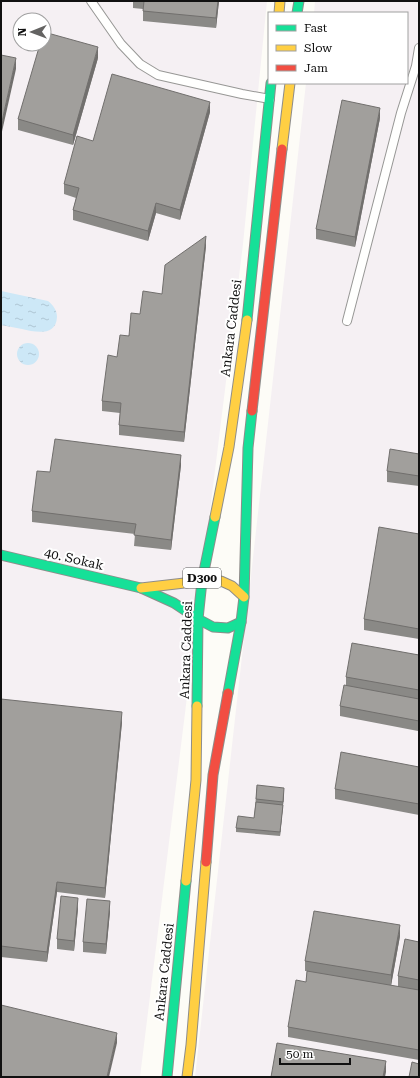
<svg xmlns="http://www.w3.org/2000/svg" width="420" height="1078" viewBox="0 0 420 1078" font-family="'Roboto Serif',serif">
  <defs>
    <pattern id="water-ripples" width="26" height="14" patternUnits="userSpaceOnUse"><rect width="26" height="14" fill="#cde8f7"/><path d="M2 4q2-2 4 0t4 0M15 11q2-2 4 0t4 0" fill="none" stroke="#afc6d3"/></pattern>
  </defs>
  <rect width="100%" height="100%" fill="#fdfcf7"/>
  <!-- industrial -->
  <g fill="#f5f0f3" fill-rule="evenodd">
    <path d="M1 1H267L243 244 140 1077H1ZM20 20H44V44H20Z"/>
    <path d="M315 1H419V1077H195L306 83H407V13H314Z"/>
  </g>
  <!-- water -->
  <g fill="url(#water-ripples)">
    <path d="M1 291 48 301C53 305 57 310 57 317 56 337 35 332 22 329 15 328 8 326 1 325Z"/>
    <circle cx="28" cy="354" r="11"/>
  </g>
  <g fill="none" stroke-linecap="round" stroke-linejoin="round">
    <defs>
      <g id="street">
        <path d="M91 1 121 44 140 64 158 75 242 94 270 99"/>
        <path d="M347 321 401 113 416 66 419 48"/>
      </g>
      <g id="fast">
        <path d="M297 13 299 1"/>
        <path d="M247 320 271 83"/>
        <path d="M1 555 141 588 174 603 198 619 213 627 228 628 241 622"/>
        <path d="M228 693 241 622 244 597 248 448 252 411"/>
        <path d="M197 706 198 619 202 581 215 517"/>
        <path d="M167 1077 186 881"/>
      </g>
      <g id="slow">
        <path d="M279 13 280 1"/>
        <path d="M282 149 290 83"/>
        <path d="M215 517 229 447 247 320"/>
        <path d="M141 588 202 581H221L232 586 244 597"/>
        <path d="M186 881 196 780 197 706"/>
        <path d="M187 1077 191 1045 206 862"/>
      </g>
      <g id="jam">
        <path d="M252 411 282 149"/>
        <path d="M206 862 213 775 228 693"/>
      </g>
    </defs>
    <!-- street casing -->
    <use href="#street" stroke="#979795" stroke-width="10"/>
    <!-- fast casing -->
    <use href="#fast" stroke="#8e8d8b" stroke-width="11"/>
    <!-- slow casing -->
    <use href="#slow" stroke="#8e8d8b" stroke-width="11"/>
    <!-- jam casing -->
    <use href="#jam" stroke="#8e8d8b" stroke-width="11"/>
    <!-- street -->
    <use href="#street" stroke="#fffffe" stroke-width="8"/>
    <!-- fast -->
    <use href="#fast" stroke="#16e098" stroke-width="9"/>
    <!-- slow -->
    <use href="#slow" stroke="#ffcf43" stroke-width="9"/>
    <!-- jam -->
    <use href="#jam" stroke="#f24e42" stroke-width="9"/>
  </g>
  <!-- wall -->
  <g fill="#8a8986">
    <path d="M133 1H219L216 28 143 21V9L133 8Z"/>
    <path d="M98 58 73 145 18 130V119Z"/>
    <path d="M210 112 180 220 156 213 148 241 73 220V210L76 198 64 194V184L93 141Z"/>
    <path d="M380 118 355 247 316 239V229Z"/>
    <path d="M206 246 184 442 119 435V425L120 413 102 411V401L117 357 140 314 162 294Z"/>
    <path d="M419 454V486L387 482V471Z"/>
    <path d="M181 465 171 550 134 546 135 534 32 522V511L50 472Z"/>
    <path d="M419 534V639L364 630V619Z"/>
    <path d="M419 655V740H418V731L340 716V706L346 685V677Z"/>
    <path d="M1 699 122 722 105 898 57 892 47 962 1 957Z"/>
    <path d="M419 767V815L335 799V789Z"/>
    <path d="M257 785 284 795 280 836 236 832V828L254 818Z"/>
    <path d="M78 908 74 951 57 949V939Z"/>
    <path d="M110 911 106 954 83 952V942Z"/>
    <path d="M400 936 391 985 398 987V976L419 942V1060L288 1037V1027L306 982 307 971H305V961Z"/>
  </g>
  <!-- shaded-wall -->
  <g fill="#716f6d">
    <path d="M218 1H219L216 28V18Z"/>
    <path d="M98 47V58L73 145V135Z"/>
    <path d="M16 58V69L1 136V126Z"/>
    <path d="M210 102V112L180 220V210Z"/>
    <path d="M380 108V118L355 247V237Z"/>
    <path d="M156 203V213L148 241V231Z"/>
    <path d="M206 236V246L184 442V432Z"/>
    <path d="M181 455V465L171 550V540Z"/>
    <path d="M122 712V722L105 898V888Z"/>
    <path d="M284 788V795L280 836V832Z"/>
    <path d="M57 882V892L47 962V952Z"/>
    <path d="M78 898V908L74 951V941Z"/>
    <path d="M110 901V911L106 954V944Z"/>
    <path d="M400 925V936L391 986V975Z"/>
    <path d="M117 1033V1043L109 1077H107Z"/>
    <path d="M386 1061V1072L385 1077H383Z"/>
  </g>
  <!-- building -->
  <g fill="#a19f9c" stroke="#716f6d">
    <path d="M144 1H218L216 18 143 11Z"/>
    <path d="M44 32 98 47 73 135 18 119 40 44H44Z"/>
    <path d="M1 55 16 58 1 126Z"/>
    <path d="M112 74 210 102 180 210 156 203 148 231 73 210 79 188 64 184 77 136 93 141Z"/>
    <path d="M342 100 380 108 355 237 316 229Z"/>
    <path d="M206 236 184 432 119 425 121 403 102 401 108 355 117 357 120 335 129 336 131 313 140 314 143 291 162 294 165 265Z"/>
    <path d="M55 439 181 455 171 540 134 535 136 524 32 511 37 471 50 472Z"/>
    <path d="M390 449 419 454V476L387 471Z"/>
    <path d="M379 527 419 534V629L364 619Z"/>
    <path d="M352 643 419 655V690L346 677Z"/>
    <path d="M344 685 419 699V721L340 706Z"/>
    <path d="M1 699 122 712 105 888 57 882 47 952 1 946Z"/>
    <path d="M341 752 419 767V804L335 789Z"/>
    <path d="M257 785 284 788 283 802 256 799Z"/>
    <path d="M256 802 283 805 280 832 236 828 238 816 254 818Z"/>
    <path d="M61 896 78 898 74 941 57 939Z"/>
    <path d="M87 899 110 901 106 944 83 942Z"/>
    <path d="M314 911 400 925 391 975 305 961Z"/>
    <path d="M405 939 419 942V980L398 976Z"/>
    <path d="M307 971 419 990V1050L288 1027 296 980 306 982Z"/>
    <path d="M1 1005 117 1033 107 1077H1Z"/>
    <path d="M277 1043 386 1061 383 1077H271Z"/>
    <path d="M412 1062 419 1064V1077H409Z"/>
  </g>
  <g text-anchor="middle" dominant-baseline="central" stroke-width="4" stroke-linejoin="round" paint-order="stroke">
    <!-- shield labels -->
    <rect fill="#fff" stroke="#585858" stroke-width="1" x="183" y="568" width="38" height="20" rx="3"/>
    <g font-size="12" font-weight="bold" fill="#111">
      <text x="202" y="578">D300</text>
    </g>
    <!-- street labels -->
    <g font-size="13" fill="#111" stroke="#fff">
      <text transform="translate(231 328) rotate(-83)">Ankara Caddesi</text>
      <text transform="translate(74 559) rotate(13)">40. Sokak</text>
      <text transform="translate(186 650) rotate(-88)">Ankara Caddesi</text>
      <text transform="translate(164 972) rotate(-84)">Ankara Caddesi</text>
    </g>
  </g>
  <!-- border -->
  <rect width="420" height="1078" fill="none" stroke="#111111" stroke-width="4"/>
  <!-- legend -->
  <rect x="268" y="12" width="140" height="72" fill="#ffffff" stroke="#a0a0a0"/>
  <rect x="276" y="25" width="20" height="6" fill="#16e098" stroke="#a0a0a0"/>
  <text x="304" y="32" font-size="12" fill="#111111">Fast</text>
  <rect x="276" y="45" width="20" height="6" fill="#ffcf43" stroke="#a0a0a0"/>
  <text x="304" y="52" font-size="12" fill="#111111">Slow</text>
  <rect x="276" y="65" width="20" height="6" fill="#f24e42" stroke="#a0a0a0"/>
  <text x="304" y="72" font-size="12" fill="#111111">Jam</text>
  <!-- north arrow -->
  <g transform="translate(32 32) rotate(269)"><circle r="19" fill="#ffffff" stroke="#a0a0a0"/>
  <path d="M0-3L7 15L0 10L-7 15Z" fill="#646362"/>
  <text y="-6" font-size="11" font-weight="bold" text-anchor="middle" fill="#111111">N</text>
  </g>
  <!-- scale -->
  <path d="M280 1058v6h70v-6" fill="none" stroke="#111111" stroke-width="2"/>
  <text x="286" y="1058" font-size="12" fill="#111111" stroke="#ffffff" stroke-width="3" paint-order="stroke">50 m</text>
</svg>
